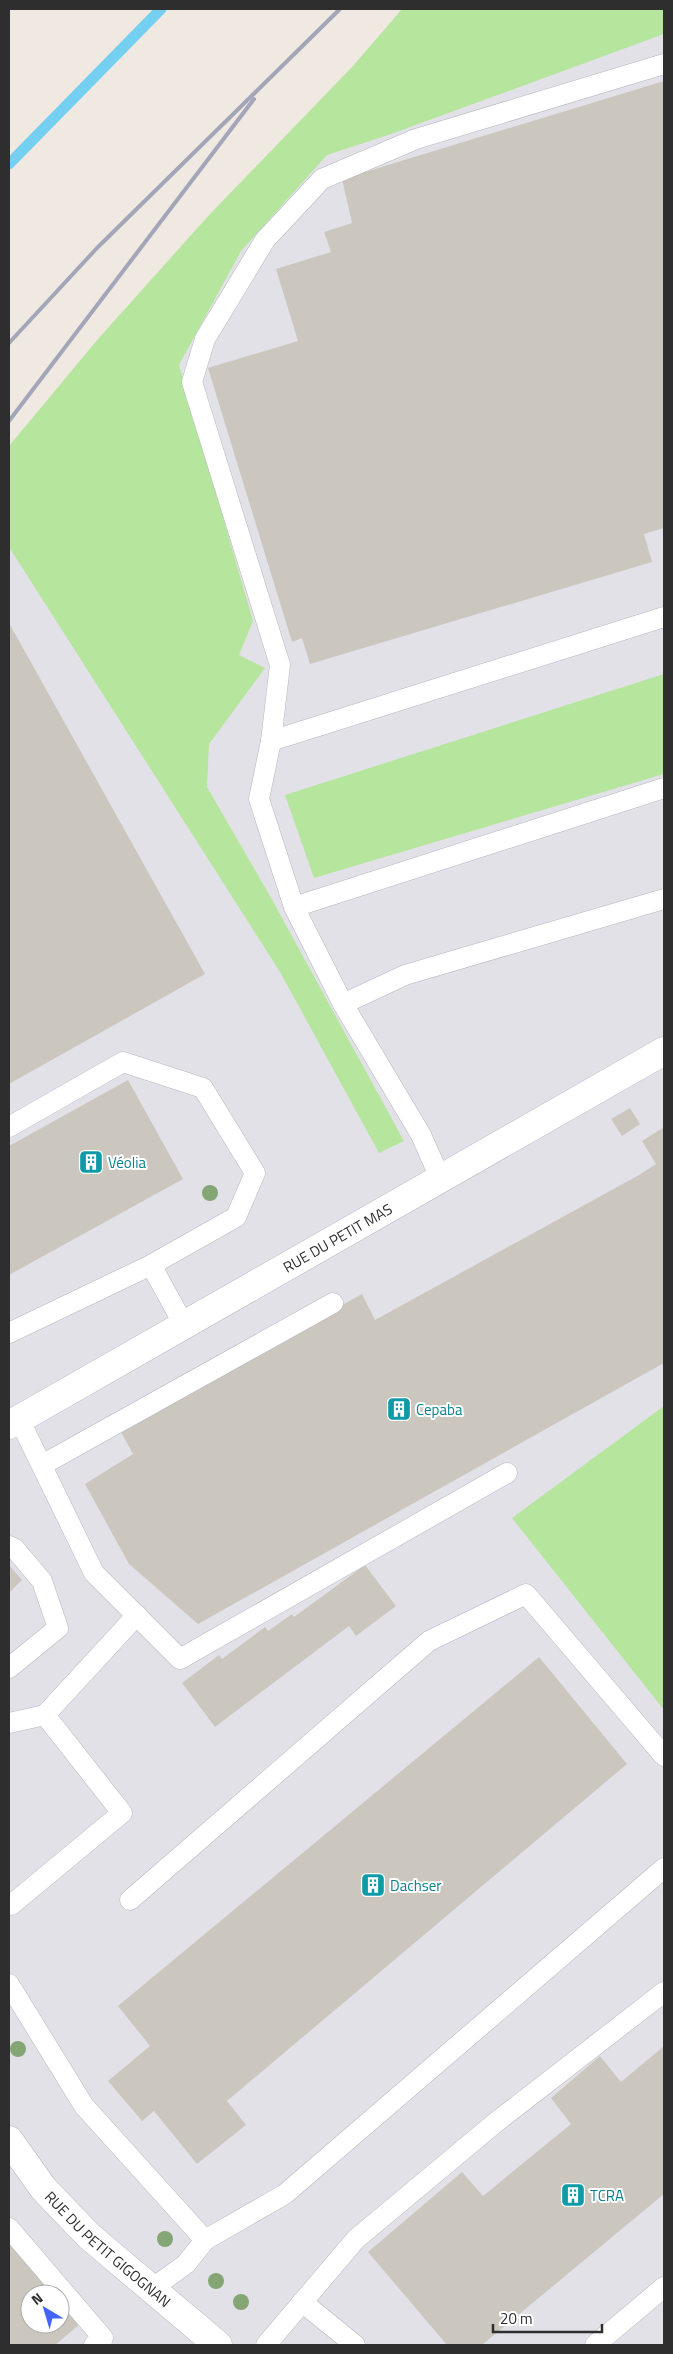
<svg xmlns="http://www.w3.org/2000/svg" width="673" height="2354" viewBox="0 0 673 2354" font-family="'Titillium Web',sans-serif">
  <rect width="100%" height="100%" fill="#efe9e1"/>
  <!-- industrial -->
  <path fill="#e3e1e8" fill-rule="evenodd" d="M412 9H664V2345H9V462ZM30 2294H60V2324H30Z"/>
  <!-- green -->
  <g fill="#b6e59e">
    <path d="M402 9H664V34L391 134 327 155 241 251 179 365 253 621 239 655 265 668 209 744 207 787 270 896 404 1141 379 1153 280 972 9 547V446L98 339 210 214 353 66Z"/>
    <path d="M664 674V774L314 878 285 795Z"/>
    <path d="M664 1406V1710L512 1518Z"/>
  </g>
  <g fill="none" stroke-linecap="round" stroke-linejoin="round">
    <!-- stream -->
    <path stroke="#75cff0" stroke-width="11" d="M9 164 161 9"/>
  </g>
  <!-- building -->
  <g fill="#cbc7bf">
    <path d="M664 81V528L644 534 652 562 310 664 302 638 292 642 208 368 298 341 276 269 331 252 324 232 352 223 342 179Z"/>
    <path d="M9 623 205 974 9 1084Z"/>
    <path d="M128 1080 183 1179 9 1275V1146Z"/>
    <path d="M630 1108 640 1124 622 1136 611 1119Z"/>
    <path d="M664 1127V1363L198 1624 129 1564 85 1484 133 1454 120 1430 362 1294 375 1320 639 1175 656 1164 642 1141Z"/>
    <path d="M9 1565 22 1580 9 1593Z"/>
    <path d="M365 1565 396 1606 356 1636 349 1626 215 1727 182 1683 219 1655 222 1659 265 1627 268 1631 292 1614 294 1617Z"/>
    <path d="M539 1657 627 1764 227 2101 246 2125 197 2164 154 2111 142 2121 108 2081 150 2046 118 2006Z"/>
    <path d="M664 2046V2194L482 2345H447L368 2252 462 2172 483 2196 571 2124 551 2098 600 2056 621 2082Z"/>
    <path d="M9 2243 53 2294H30V2324H60V2303L79 2325 55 2345H9Z"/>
  </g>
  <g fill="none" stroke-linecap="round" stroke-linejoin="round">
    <defs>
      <g id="service">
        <path d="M271 741 280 665 192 382 205 339 265 240 322 179 416 139 664 64"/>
        <path d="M294 907 664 788"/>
        <path d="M343 1004 405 975 664 899"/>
        <path d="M9 1127 123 1062 203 1088 255 1173 236 1217 151 1265 9 1333"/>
        <path d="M440 1178 421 1135 343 1004 294 907 259 799 271 741 664 617"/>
        <path d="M151 1265 184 1325"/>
        <path d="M19 1419 94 1573 180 1659 507 1473"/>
        <path d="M42 1465 333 1303"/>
        <path d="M9 1546 15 1549 42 1581 58 1628 9 1668"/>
        <path d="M9 1723 45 1715"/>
        <path d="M130 1900 429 1641 526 1594 664 1756"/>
        <path d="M11 1905 122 1813 45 1715 137 1615"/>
        <path d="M9 1984 84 2106 205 2240 186 2264 150 2290"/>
        <path d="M9 2228 103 2338 94 2345"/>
        <path d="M205 2240 285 2194 664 1868"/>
        <path d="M302 2302 355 2345"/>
        <path d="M266 2345 356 2239 495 2123 664 1992"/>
        <path d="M595 2345 664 2287"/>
      </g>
      <g id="minor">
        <path id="s1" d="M9 1425 664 1051"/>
        <path id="s2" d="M9 2140 43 2188 89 2236 218 2345"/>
      </g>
    </defs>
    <!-- service casing -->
    <use href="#service" stroke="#b4b7c1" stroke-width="21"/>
    <!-- minor casing -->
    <use href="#minor" stroke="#b4b7c1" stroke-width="29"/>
    <!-- service -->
    <use href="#service" stroke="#fff" stroke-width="20"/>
    <!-- minor -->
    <use href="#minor" stroke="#fff" stroke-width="28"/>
    <!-- rail -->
    <g stroke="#a3a6b8" stroke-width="4">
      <path d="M9 343 97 248 340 9"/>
      <path d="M9 421 254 99"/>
    </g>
  </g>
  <!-- trees -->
  <g fill="#84a574">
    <circle cx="210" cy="1193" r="8"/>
    <circle cx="18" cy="2049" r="8"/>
    <circle cx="165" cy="2239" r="8"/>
    <circle cx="216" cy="2281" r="8"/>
    <circle cx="241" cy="2302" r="8"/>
  </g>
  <!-- icons -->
  <defs>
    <symbol id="building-square" viewBox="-11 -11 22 22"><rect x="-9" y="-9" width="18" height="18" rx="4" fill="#0f9aa8" stroke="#fff"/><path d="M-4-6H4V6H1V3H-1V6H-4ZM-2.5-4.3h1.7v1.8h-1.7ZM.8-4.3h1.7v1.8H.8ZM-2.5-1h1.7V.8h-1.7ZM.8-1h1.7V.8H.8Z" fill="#fff"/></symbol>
  </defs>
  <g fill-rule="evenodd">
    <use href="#building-square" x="77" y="1148" width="28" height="28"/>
    <use href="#building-square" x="385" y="1395" width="28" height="28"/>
    <use href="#building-square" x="359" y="1871" width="28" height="28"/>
    <use href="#building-square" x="559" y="2181" width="28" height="28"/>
  </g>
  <g text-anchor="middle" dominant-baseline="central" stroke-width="4" stroke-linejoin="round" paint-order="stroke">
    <!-- culture labels -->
    <g font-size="15" fill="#0d838f" stroke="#fff" text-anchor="start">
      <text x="108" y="1162">Véolia</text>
      <text x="416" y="1409">Cepaba</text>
      <text x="390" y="1885">Dachser</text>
      <text x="590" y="2195">TCRA</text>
    </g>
    <!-- street labels -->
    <g font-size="15" fill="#2e2e2e" stroke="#fff">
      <text stroke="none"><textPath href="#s1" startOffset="378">RUE DU PETIT MAS</textPath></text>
      <text stroke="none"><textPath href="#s2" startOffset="148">RUE DU PETIT GIGOGNAN</textPath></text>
    </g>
  </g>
  <!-- border -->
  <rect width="673" height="2354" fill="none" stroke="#2e2e2e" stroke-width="20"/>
  <!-- north arrow -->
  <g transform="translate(45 2309) rotate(322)"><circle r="24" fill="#ffffff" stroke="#ababab"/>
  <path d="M0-4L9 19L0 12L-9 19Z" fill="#4264fb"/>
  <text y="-8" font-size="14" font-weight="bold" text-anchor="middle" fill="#2e2e2e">N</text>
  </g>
  <!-- scale -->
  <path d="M493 2324v8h109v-8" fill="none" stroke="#2e2e2e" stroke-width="2.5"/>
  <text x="500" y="2324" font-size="15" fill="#2e2e2e" stroke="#ffffff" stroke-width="4" paint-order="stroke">20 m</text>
</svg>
